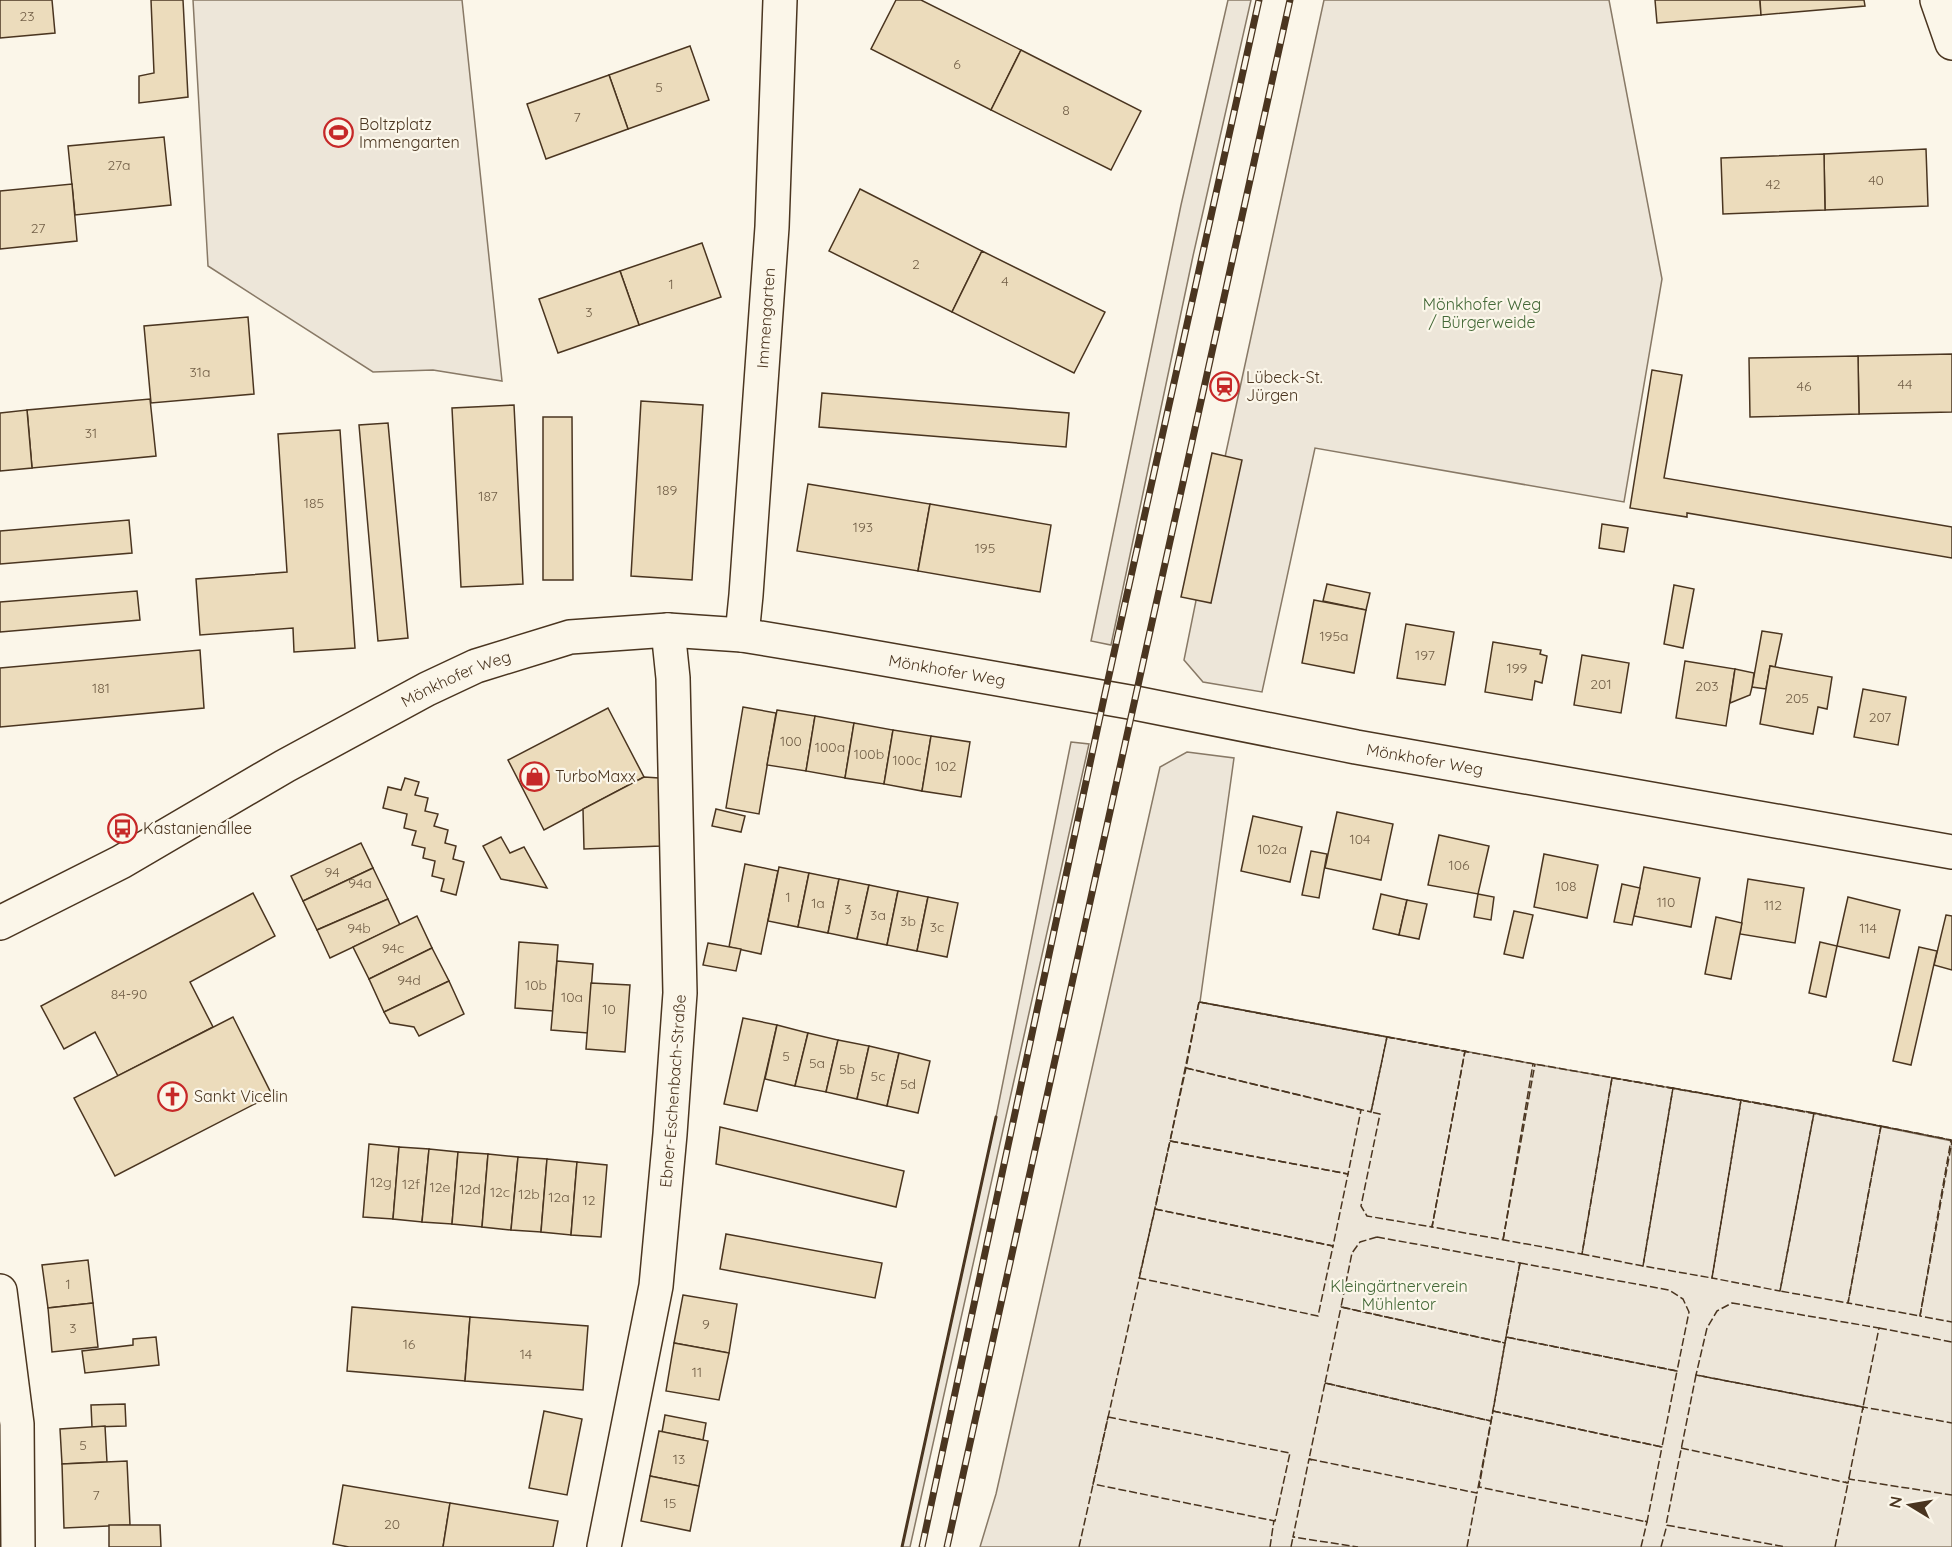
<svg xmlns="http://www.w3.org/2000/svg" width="1952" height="1547" viewBox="0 0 1952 1547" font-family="Quicksand,sans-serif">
  <rect width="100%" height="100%" fill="#fbf6e9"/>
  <!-- green -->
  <g fill="#ede6d9" stroke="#887966" stroke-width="1.5">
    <path d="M193 0H462L502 381 433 370 373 372 208 266Z"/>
    <path d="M1228 0H1251L1193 256 1111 645 1091 641 1181 205Z"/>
    <path d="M1324 0H1609L1662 279 1624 502 1315 448 1262 692 1203 682 1184 660 1225 457Z"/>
    <path d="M1071 742 1089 744 910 1547H902L996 1117Z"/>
    <path d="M1187 752 1234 758 1200 1002 1534 1064 1814 1113 1952 1141V1547H980L996 1494 1160 767Z"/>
  </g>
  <!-- building -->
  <g fill="#ecdcbc" stroke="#4a3520" stroke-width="1.5">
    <path d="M0 0H52L55 33 0 38Z"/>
    <path d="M151 0H183L188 97 139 103V76L154 73Z"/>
    <path d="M896 0H921L1021 50 991 110 871 49Z"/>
    <path d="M1655 0H1760L1761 15 1657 23Z"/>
    <path d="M1760 0H1864L1865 6 1761 15Z"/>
    <path d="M690 46 709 100 628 129 609 75Z"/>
    <path d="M1021 50 1141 111 1111 170 991 110Z"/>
    <path d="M609 75 628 129 546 159 527 104Z"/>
    <path d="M164 137 171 205 75 215 68 146Z"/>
    <path d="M1926 149 1928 206 1825 210 1824 154Z"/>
    <path d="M1824 154 1825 210 1723 214 1721 158Z"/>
    <path d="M72 184 77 241 0 249V191Z"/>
    <path d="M860 189 982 251 952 312 829 251Z"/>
    <path d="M702 243 721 297 639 325 620 271Z"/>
    <path d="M982 251 1105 312 1074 373 952 312Z"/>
    <path d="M620 271 639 325 558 353 539 299Z"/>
    <path d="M248 317 254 394 151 403 144 326Z"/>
    <path d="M1952 354V412L1859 414 1858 356Z"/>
    <path d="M1858 356 1859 414 1750 417 1749 358Z"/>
    <path d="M1652 370 1682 375 1664 478 1952 527V558L1687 513V517L1630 508Z"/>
    <path d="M822 393 1069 413 1066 447 819 427Z"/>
    <path d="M150 399 156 456 32 468 27 410Z"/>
    <path d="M641 401 703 405 692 580 631 576Z"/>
    <path d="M514 405 523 584 461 587 452 408Z"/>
    <path d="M27 410 32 468 0 471V413Z"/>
    <path d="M543 417H572L573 580H543Z"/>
    <path d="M388 423 408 638 378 641 359 425Z"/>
    <path d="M340 430 355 648 294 652 293 628 200 635 196 579 287 572 278 434Z"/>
    <path d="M1212 453 1242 460 1211 603 1181 597Z"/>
    <path d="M808 484 930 504 918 571 797 551Z"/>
    <path d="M930 504 1051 525 1040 592 918 571Z"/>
    <path d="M129 520 132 553 0 564V531Z"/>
    <path d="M1602 524 1628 528 1624 552 1599 548Z"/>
    <path d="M1327 584 1370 593 1366 610 1323 601Z"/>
    <path d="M1674 585 1694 589 1683 648 1664 644Z"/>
    <path d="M137 591 140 620 0 632V602Z"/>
    <path d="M1314 600 1366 610 1354 673 1302 663Z"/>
    <path d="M1406 624 1454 632 1445 685 1397 678Z"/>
    <path d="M1762 631 1782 634 1775 667 1770 666 1766 689 1752 687Z"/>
    <path d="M1493 642 1541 650 1540 654 1547 656 1542 683 1535 681 1532 700 1485 692Z"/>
    <path d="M200 650 204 708 0 727V668Z"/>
    <path d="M1582 655 1629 663 1621 713 1574 705Z"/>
    <path d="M1685 661 1735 669 1726 726 1676 718Z"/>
    <path d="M1770 666 1832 677 1827 709 1818 707 1813 734 1760 724Z"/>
    <path d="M1735 669 1754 673 1752 687 1750 695 1730 703Z"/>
    <path d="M1863 689 1906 697 1898 745 1854 737Z"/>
    <path d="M743 707 776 713 759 814 726 808Z"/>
    <path d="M608 708 644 777 544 830 508 760Z"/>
    <path d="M777 710 815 716 806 771 767 765Z"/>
    <path d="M815 716 854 723 845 778 806 771Z"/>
    <path d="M854 723 893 730 884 784 845 778Z"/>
    <path d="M893 730 931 736 922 791 884 784Z"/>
    <path d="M931 736 970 742 961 797 922 791Z"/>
    <path d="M644 777 659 778 661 846 584 849 583 809Z"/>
    <path d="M405 778 419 782 415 795 428 798 425 811 438 814 434 826 448 830 445 843 456 846 453 859 464 862 456 895 441 891 444 879 432 876 435 861 423 858 425 848 412 845 416 831 404 828 407 814 383 808 388 787 401 790Z"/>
    <path d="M716 809 745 816 741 832 712 826Z"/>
    <path d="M1337 812 1393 824 1381 880 1325 868Z"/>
    <path d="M1253 816 1302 827 1290 882 1241 871Z"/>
    <path d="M1439 835 1489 846 1478 894 1428 885Z"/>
    <path d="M501 837 510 853 524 847 547 888 501 879 483 846Z"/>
    <path d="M361 843 373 868 303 901 291 876Z"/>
    <path d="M1311 851 1327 854 1319 898 1302 895Z"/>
    <path d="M1544 854 1598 865 1587 918 1534 907Z"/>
    <path d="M745 864 778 871 761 954 729 947Z"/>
    <path d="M779 867 809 873 798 927 768 921Z"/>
    <path d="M1644 867 1700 878 1691 927 1634 916Z"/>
    <path d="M373 868 388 899 317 930 303 901Z"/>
    <path d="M809 873 839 879 828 933 798 927Z"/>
    <path d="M839 879 869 885 857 939 828 933Z"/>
    <path d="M1748 879 1804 888 1795 943 1740 934Z"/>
    <path d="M1622 884 1640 888 1632 925 1614 922Z"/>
    <path d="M869 885 898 891 887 945 857 939Z"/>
    <path d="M898 891 928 897 917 951 887 945Z"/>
    <path d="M253 893 275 936 190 982 213 1027 118 1076 95 1032 64 1049 41 1006Z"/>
    <path d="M1381 894 1407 900 1399 935 1373 929Z"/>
    <path d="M1478 894 1494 897 1491 920 1474 917Z"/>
    <path d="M928 897 958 903 947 957 917 951Z"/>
    <path d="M1848 897 1900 910 1889 958 1837 946Z"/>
    <path d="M388 899 400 925 330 958 317 930Z"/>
    <path d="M1407 900 1427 904 1419 939 1399 935Z"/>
    <path d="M1514 911 1533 915 1523 958 1504 954Z"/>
    <path d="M1946 915 1952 916V970L1934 965Z"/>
    <path d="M417 916 432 948 369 979 353 947Z"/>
    <path d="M1716 917 1742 923 1731 979 1705 974Z"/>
    <path d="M519 942 558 945 553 1011 515 1008Z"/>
    <path d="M1820 942 1837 946 1826 997 1809 993Z"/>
    <path d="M708 943 741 949 736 971 703 965Z"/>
    <path d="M1919 947 1937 951 1911 1065 1893 1061Z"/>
    <path d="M432 948 449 981 384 1012 369 979Z"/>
    <path d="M557 961 593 964 588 1033 551 1030Z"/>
    <path d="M449 981 464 1014 419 1036 414 1027 390 1023 384 1012Z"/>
    <path d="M591 983 630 985 625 1052 586 1049Z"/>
    <path d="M233 1017 272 1095 115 1176 74 1098Z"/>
    <path d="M743 1018 777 1025 757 1111 724 1104Z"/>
    <path d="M777 1025 808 1033 795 1086 765 1079Z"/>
    <path d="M808 1033 838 1040 826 1092 795 1086Z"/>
    <path d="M838 1040 869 1046 857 1099 826 1092Z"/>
    <path d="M869 1046 899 1053 887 1106 857 1099Z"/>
    <path d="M899 1053 930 1061 918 1113 887 1106Z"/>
    <path d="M720 1127 904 1171 896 1207 716 1164Z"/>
    <path d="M369 1144 399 1147 393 1219 363 1217Z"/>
    <path d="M399 1147 429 1149 422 1222 393 1219Z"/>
    <path d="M429 1149 458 1152 452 1224 422 1222Z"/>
    <path d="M458 1152 488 1154 482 1227 452 1224Z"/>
    <path d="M488 1154 518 1157 511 1230 482 1227Z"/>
    <path d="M518 1157 547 1159 541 1232 511 1230Z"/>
    <path d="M547 1159 577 1162 571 1235 541 1232Z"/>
    <path d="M577 1162 607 1165 601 1237 571 1235Z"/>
    <path d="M726 1234 882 1263 875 1298 720 1269Z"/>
    <path d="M88 1260 93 1303 48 1308 42 1265Z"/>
    <path d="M683 1295 737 1304 729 1353 674 1343Z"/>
    <path d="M93 1303 98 1347 52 1352 48 1308Z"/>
    <path d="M352 1307 470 1317 465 1381 347 1371Z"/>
    <path d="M470 1317 588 1326 583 1390 465 1381Z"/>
    <path d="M156 1337 159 1365 85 1373 82 1351 133 1345V1339Z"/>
    <path d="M674 1343 729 1353 719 1400 666 1391Z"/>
    <path d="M125 1404 126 1426 92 1427 91 1405Z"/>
    <path d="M544 1411 582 1419 567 1495 529 1488Z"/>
    <path d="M665 1415 706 1423 703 1440 662 1432Z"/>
    <path d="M105 1426 107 1462 62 1464 60 1429Z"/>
    <path d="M659 1431 708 1441 699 1486 650 1476Z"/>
    <path d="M127 1461 130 1525 64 1528 62 1464Z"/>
    <path d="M650 1476 699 1486 690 1531 641 1521Z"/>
    <path d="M343 1485 450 1503 443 1547H349L333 1544Z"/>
    <path d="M450 1503 558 1521 553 1547H443Z"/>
    <path d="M109 1525H160L161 1547H109Z"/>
  </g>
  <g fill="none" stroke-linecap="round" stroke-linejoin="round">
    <defs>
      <g id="minor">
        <path d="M1937 0 1952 43"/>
        <path id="s1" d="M742 635 746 595 772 227 780 0"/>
        <path id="s2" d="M0 923 121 862 285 766 427 689 476 666 570 637 668 630 742 635 827 649 1135 703 1356 747 1952 852"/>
        <path d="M0 1291 17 1424 18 1547"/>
        <path id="s3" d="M604 1547 656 1286 670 1134 680 993 673 678 668 630"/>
      </g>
    </defs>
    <!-- minor casing -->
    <use href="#minor" stroke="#4a3520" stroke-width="36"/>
    <!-- minor -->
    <use href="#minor" stroke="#fbf6e9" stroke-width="33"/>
    <defs>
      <g id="rail">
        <path d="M922 1547 1104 698 1259 0"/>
        <path d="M947 1547 1290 0"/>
      </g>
    </defs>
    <!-- rail casing -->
    <use href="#rail" stroke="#4a3520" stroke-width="7"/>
    <!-- rail -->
    <use href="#rail" stroke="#fbf6e9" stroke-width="4.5" stroke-dasharray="14" stroke-linecap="butt"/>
    <!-- fence -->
    <g stroke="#4a3520" stroke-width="1.5" stroke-dasharray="8 3" stroke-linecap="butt">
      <path d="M1199 1002 1387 1037 1371 1112 1186 1068Z"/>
      <path d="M1387 1037 1465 1051 1432 1227 1367 1216 1361 1206 1380 1114 1371 1112Z"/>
      <path d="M1468 1052 1465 1051 1432 1227 1582 1254 1612 1078 1609 1077"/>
      <path d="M1186 1068 1361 1110 1348 1174 1170 1141Z"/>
      <path d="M1612 1078 1673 1088 1643 1266 1582 1254Z"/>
      <path d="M1673 1088 1741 1100 1712 1278 1643 1266Z"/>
      <path d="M1741 1100 1814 1113 1780 1291 1712 1278Z"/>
      <path d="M1814 1113 1881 1126 1848 1303 1780 1291Z"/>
      <path d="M1881 1126 1951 1140 1920 1316 1848 1303Z"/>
      <path d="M1170 1141 1348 1174 1333 1246 1155 1209Z"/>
      <path d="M1155 1209 1333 1246 1318 1316 1139 1278Z"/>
      <path d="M1377 1237 1520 1263 1505 1343 1341 1307 1352 1253 1360 1242Z"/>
      <path d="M1503 1240 1533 1064"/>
      <path d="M1503 1240 1535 1064"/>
      <path d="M1520 1263 1669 1290 1683 1299 1689 1312 1677 1371 1506 1337Z"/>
      <path d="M1732 1303 1879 1328 1863 1407 1696 1375 1707 1328 1717 1311Z"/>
      <path d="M1341 1307 1505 1343 1491 1421 1325 1383Z"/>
      <path d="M1879 1328 1952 1342"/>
      <path d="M1506 1337 1677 1371 1662 1447 1493 1411Z"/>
      <path d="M1325 1383 1491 1421 1477 1493 1309 1459Z"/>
      <path d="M1863 1410V1407L1952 1423"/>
      <path d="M1493 1411 1662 1447 1647 1522 1479 1487Z"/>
      <path d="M1108 1417 1290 1453 1275 1521 1093 1484Z"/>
      <path d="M1681 1448 1848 1483 1863 1407 1696 1375 1666 1525 1786 1547"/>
      <path d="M1312 1460 1309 1459 1293 1537 1358 1547"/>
      <path d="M1849 1477V1479L1952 1495"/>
      <path d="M1079 1547 1170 1141 1199 1002C1311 1023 1423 1044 1535 1064 1674 1089 1813 1112 1951 1140L1952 1141 1920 1316 1952 1322"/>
      <path d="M1270 1547 1274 1520"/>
      <path d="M1291 1547 1293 1537H1295"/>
      <path d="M1467 1547 1477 1493"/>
      <path d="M1641 1547 1647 1522 1645 1521"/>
      <path d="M1661 1547 1667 1525"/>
      <path d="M1835 1547 1848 1483 1845 1482"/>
    </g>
    <!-- wall -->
    <path stroke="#4a3520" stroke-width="3" d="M902 1547 996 1117"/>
  </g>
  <!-- icons -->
  <defs>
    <symbol id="stadium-ring" viewBox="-11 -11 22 22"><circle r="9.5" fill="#fbf6e9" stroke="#c62828" stroke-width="1.5"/><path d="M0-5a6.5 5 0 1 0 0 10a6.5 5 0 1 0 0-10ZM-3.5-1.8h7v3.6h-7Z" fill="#c62828"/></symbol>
    <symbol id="station-ring" viewBox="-11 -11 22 22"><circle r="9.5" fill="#fbf6e9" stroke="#c62828" stroke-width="1.5"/><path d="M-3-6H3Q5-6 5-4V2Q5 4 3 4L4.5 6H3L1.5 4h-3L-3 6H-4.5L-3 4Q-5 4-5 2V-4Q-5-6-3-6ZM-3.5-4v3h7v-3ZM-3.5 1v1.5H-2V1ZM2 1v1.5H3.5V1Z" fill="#c62828"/></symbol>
    <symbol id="shop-ring" viewBox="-11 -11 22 22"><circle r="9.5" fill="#fbf6e9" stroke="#c62828" stroke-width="1.5"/><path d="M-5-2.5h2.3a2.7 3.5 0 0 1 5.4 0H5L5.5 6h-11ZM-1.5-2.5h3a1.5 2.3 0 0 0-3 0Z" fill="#c62828"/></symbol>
    <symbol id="bus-ring" viewBox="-11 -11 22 22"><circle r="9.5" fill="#fbf6e9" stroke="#c62828" stroke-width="1.5"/><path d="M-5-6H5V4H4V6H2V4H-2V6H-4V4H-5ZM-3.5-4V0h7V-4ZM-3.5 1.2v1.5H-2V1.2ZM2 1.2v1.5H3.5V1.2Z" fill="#c62828"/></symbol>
    <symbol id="church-ring" viewBox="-11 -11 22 22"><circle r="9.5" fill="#fbf6e9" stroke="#c62828" stroke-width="1.5"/><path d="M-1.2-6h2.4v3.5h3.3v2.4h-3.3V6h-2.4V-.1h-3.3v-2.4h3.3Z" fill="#c62828"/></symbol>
  </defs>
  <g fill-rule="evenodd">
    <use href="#stadium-ring" x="322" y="116" width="33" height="33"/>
    <use href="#station-ring" x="1208" y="370" width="33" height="33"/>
    <use href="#shop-ring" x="518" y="760" width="33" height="33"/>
    <use href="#bus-ring" x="106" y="812" width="33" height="33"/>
    <use href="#church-ring" x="156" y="1080" width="33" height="33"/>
  </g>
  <g text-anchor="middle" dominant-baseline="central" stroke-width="4.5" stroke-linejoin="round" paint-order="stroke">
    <!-- number labels -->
    <g font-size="14" fill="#725f47">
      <text x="27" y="16">23</text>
      <text x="957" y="64">6</text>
      <text x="659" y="87">5</text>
      <text x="1066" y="110">8</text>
      <text x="577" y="117">7</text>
      <text x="119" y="165">27a</text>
      <text x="1876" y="180">40</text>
      <text x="1773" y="184">42</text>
      <text x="38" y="228">27</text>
      <text x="916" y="264">2</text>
      <text x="1005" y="281">4</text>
      <text x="671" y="284">1</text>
      <text x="589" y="312">3</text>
      <text x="200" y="372">31a</text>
      <text x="1905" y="384">44</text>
      <text x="1804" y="386">46</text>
      <text x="91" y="433">31</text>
      <text x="667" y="490">189</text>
      <text x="488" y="496">187</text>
      <text x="314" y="503">185</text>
      <text x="863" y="527">193</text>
      <text x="985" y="548">195</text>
      <text x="1334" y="636">195a</text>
      <text x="1425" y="655">197</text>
      <text x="1517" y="668">199</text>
      <text x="1601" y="684">201</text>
      <text x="1707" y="686">203</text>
      <text x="101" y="688">181</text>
      <text x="1797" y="698">205</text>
      <text x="1880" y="717">207</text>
      <text x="791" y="741">100</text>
      <text x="830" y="747">100a</text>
      <text x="869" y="754">100b</text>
      <text x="907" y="760">100c</text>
      <text x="946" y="766">102</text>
      <text x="1360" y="839">104</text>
      <text x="1272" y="849">102a</text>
      <text x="1459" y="865">106</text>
      <text x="332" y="872">94</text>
      <text x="360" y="883">94a</text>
      <text x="1566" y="886">108</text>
      <text x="788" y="897">1</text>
      <text x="1666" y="902">110</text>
      <text x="818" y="903">1a</text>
      <text x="1773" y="905">112</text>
      <text x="848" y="909">3</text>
      <text x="878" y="915">3a</text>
      <text x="908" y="921">3b</text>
      <text x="937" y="927">3c</text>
      <text x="359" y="928">94b</text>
      <text x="1868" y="928">114</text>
      <text x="393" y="948">94c</text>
      <text x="409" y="980">94d</text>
      <text x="536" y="985">10b</text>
      <text x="129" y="994">84-90</text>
      <text x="572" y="997">10a</text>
      <text x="609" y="1009">10</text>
      <text x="786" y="1056">5</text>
      <text x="817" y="1063">5a</text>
      <text x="847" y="1069">5b</text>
      <text x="878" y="1076">5c</text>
      <text x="908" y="1084">5d</text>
      <text x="381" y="1182">12g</text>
      <text x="411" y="1184">12f</text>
      <text x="440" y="1187">12e</text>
      <text x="470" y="1189">12d</text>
      <text x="500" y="1192">12c</text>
      <text x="529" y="1194">12b</text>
      <text x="559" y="1197">12a</text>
      <text x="589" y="1200">12</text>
      <text x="68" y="1284">1</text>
      <text x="706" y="1324">9</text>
      <text x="73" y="1328">3</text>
      <text x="409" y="1344">16</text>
      <text x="526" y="1354">14</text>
      <text x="697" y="1372">11</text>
      <text x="83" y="1445">5</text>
      <text x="679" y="1459">13</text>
      <text x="96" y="1495">7</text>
      <text x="670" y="1503">15</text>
      <text x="392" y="1524">20</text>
    </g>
    <!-- poi labels -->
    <g font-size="16" fill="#4a3520" stroke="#fbf6e9" text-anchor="start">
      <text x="359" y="124">Boltzplatz<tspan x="359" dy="18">Immengarten</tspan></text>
      <text x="1246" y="377">Lübeck-St.<tspan x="1246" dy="18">Jürgen</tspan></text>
      <text x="555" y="776">TurboMaxx</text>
      <text x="143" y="828">Kastanienallee</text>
      <text x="194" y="1096">Sankt Vicelin</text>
    </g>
    <!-- park labels -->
    <g font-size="16" fill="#436837" stroke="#fbf6e9">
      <text x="1482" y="304">Mönkhofer Weg<tspan x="1482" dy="18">/ Bürgerweide</tspan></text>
      <text x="1399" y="1286">Kleingärtnerverein<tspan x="1399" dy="18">Mühlentor</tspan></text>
    </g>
    <!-- street labels -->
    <g font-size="16" fill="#4a3520" stroke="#fbf6e9">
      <text stroke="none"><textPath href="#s1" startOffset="318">Immengarten</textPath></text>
      <text stroke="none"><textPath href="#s2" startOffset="1020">Mönkhofer Weg</textPath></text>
      <text stroke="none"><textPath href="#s2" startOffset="518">Mönkhofer Weg</textPath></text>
      <text stroke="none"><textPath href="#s2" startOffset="1506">Mönkhofer Weg</textPath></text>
      <text stroke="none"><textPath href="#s3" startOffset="462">Ebner-Eschenbach-Straße</textPath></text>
    </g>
  </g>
  <!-- north arrow -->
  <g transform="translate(1910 1505) rotate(281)" stroke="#fbf6e9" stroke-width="4.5" paint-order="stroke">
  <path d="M0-4.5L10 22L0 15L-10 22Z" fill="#4a3520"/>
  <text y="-9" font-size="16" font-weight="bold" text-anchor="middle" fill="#4a3520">N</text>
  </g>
</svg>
